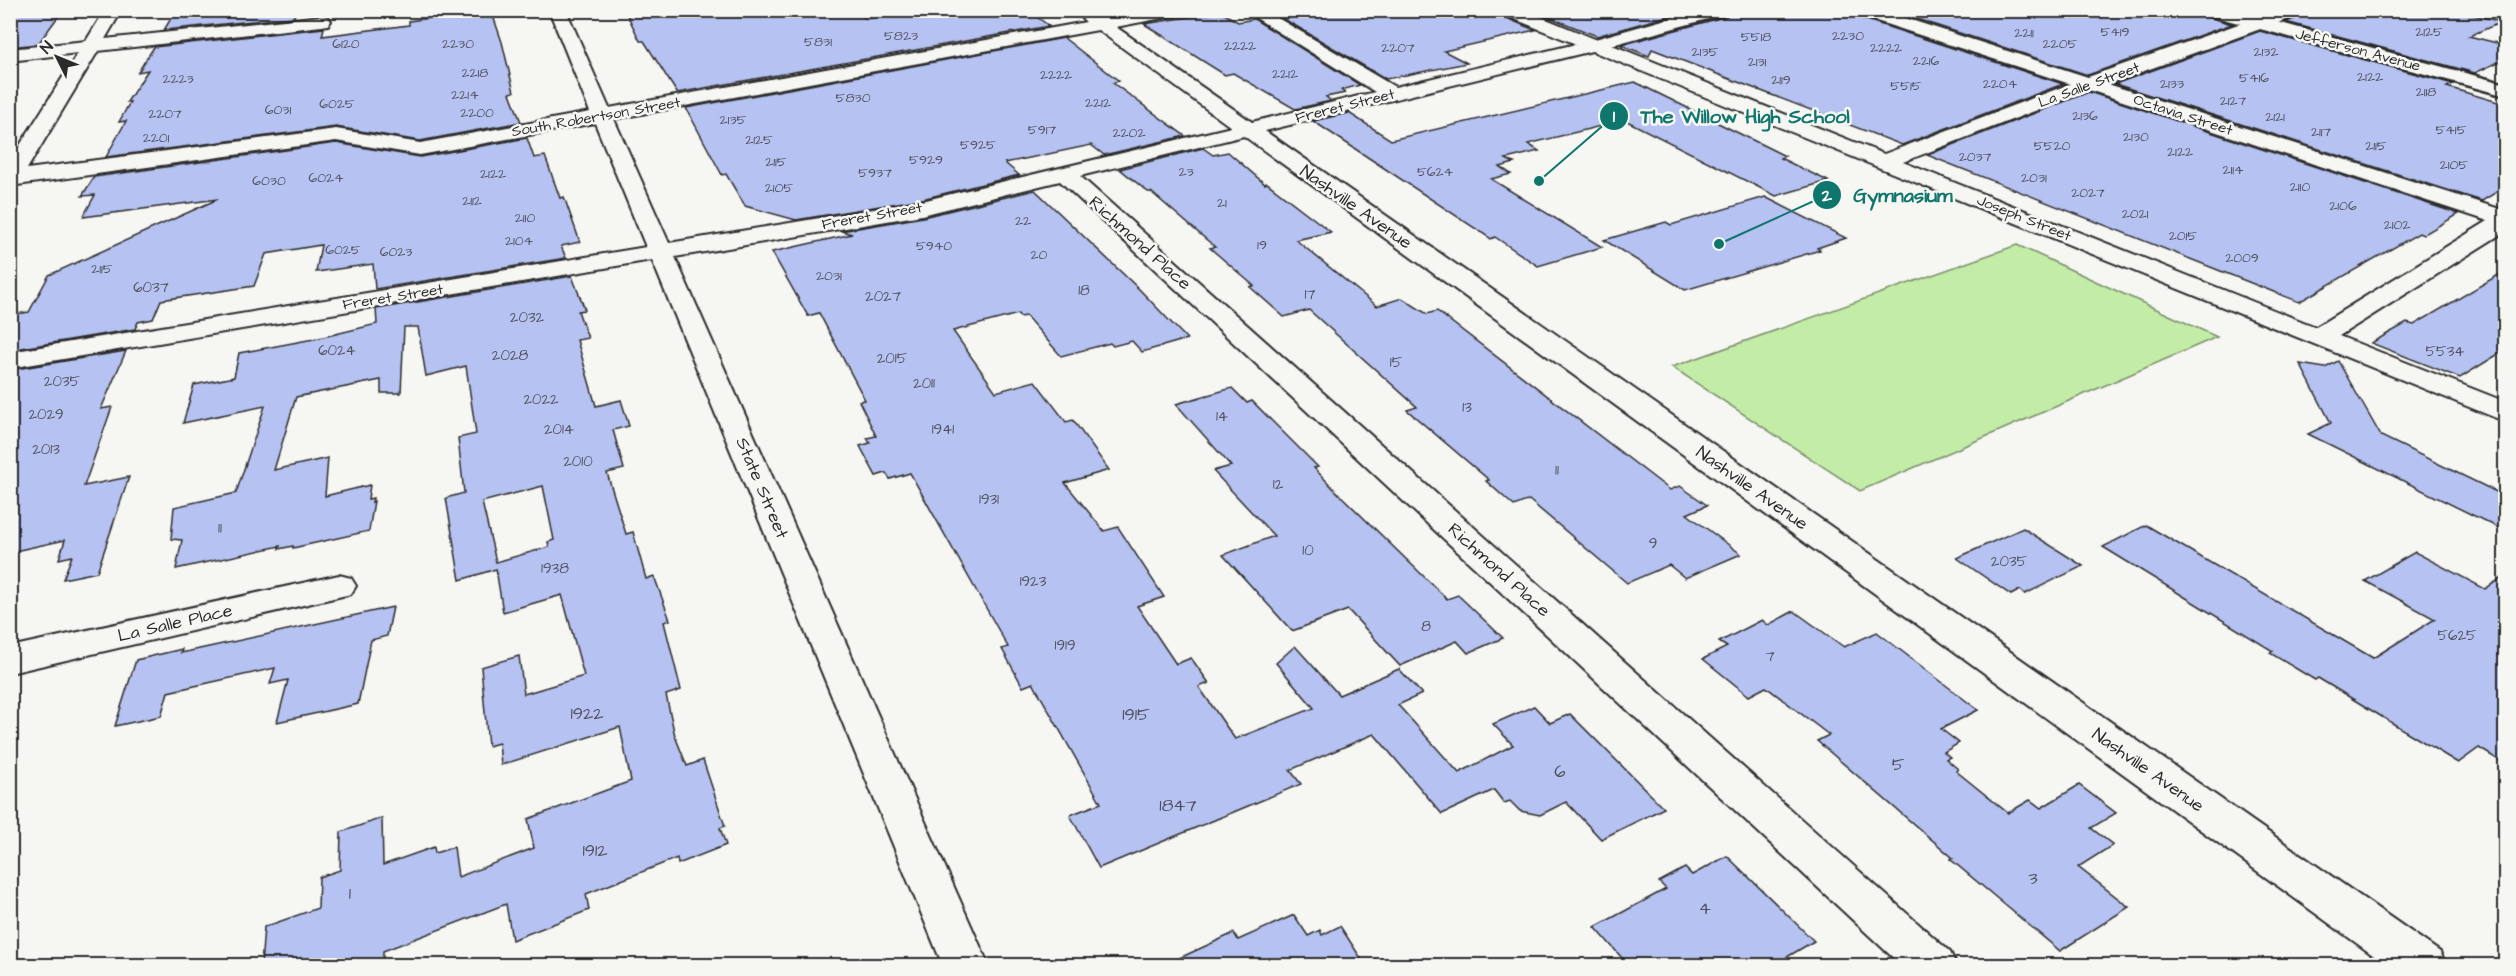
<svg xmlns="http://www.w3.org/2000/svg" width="2516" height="976" viewBox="0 0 2516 976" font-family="'Architects Daughter',sans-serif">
  <rect width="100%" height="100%" fill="#f6f6f2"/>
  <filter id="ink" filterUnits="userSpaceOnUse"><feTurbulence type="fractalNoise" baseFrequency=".0167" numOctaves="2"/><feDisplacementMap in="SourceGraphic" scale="12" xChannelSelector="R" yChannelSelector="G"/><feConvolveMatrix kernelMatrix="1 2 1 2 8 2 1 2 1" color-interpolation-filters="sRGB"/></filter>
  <g filter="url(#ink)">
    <!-- green -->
    <path fill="#c3eca7" stroke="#778c69" stroke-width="1.5" d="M2017 245 2217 337 1860 491 1672 367Z"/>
    <!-- building -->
    <g fill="#b6c2f2" stroke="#2b2b2b" stroke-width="1.5" fill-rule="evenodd">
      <path d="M10 10H57L54 15 60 14 38 44 10 47Z"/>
      <path d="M176 10H296L294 17 164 30Z"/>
      <path d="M483 10H491L502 42 514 92 510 93 521 122 420 141 336 127 106 157 126 121 119 122 130 102H127L148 70 138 72 154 47 324 28 322 36 409 25V21Z"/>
      <path d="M625 10H795L801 17 841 10H857L866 19 918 10H1028L1049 26 677 93 644 41H640Z"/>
      <path d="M1300 10H1375L1386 16 1413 10H1498L1501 16 1535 30 1444 51 1467 63 1386 79 1277 15Z"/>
      <path d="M1531 10H1689L1597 36Z"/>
      <path d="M1730 10H1851L1854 16 2063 84 1902 145 1652 49 1649 56 1621 45 1727 16Z"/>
      <path d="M1889 10H2200L2204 16 2232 24 2088 75Z"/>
      <path d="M2306 10H2455L2502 22 2469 36 2505 45V59L2475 73 2286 22 2303 16Z"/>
      <path d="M1221 12 1238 22 1254 19 1360 85 1341 90 1345 93 1326 97 1331 101 1295 109 1233 73 1225 75 1144 24Z"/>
      <path d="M2260 31 2453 84 2447 87 2505 104V187L2482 201 2115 84Z"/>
      <path d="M1064 38 1119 81 1113 83 1185 136 1104 155 1091 145 1005 163 1019 175 922 199 796 220 745 206 726 174 722 175 686 108Z"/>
      <path d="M1635 82 1785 156 1780 158 1828 181 1776 196 1625 120 1528 144 1539 151 1506 159 1514 163 1500 167 1511 174 1491 179 1602 247 1538 266 1495 237 1491 239 1313 121 1349 113 1391 140Z"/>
      <path d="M2089 92 2459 214 2423 235 2419 233 2299 302 1927 155Z"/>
      <path d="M527 138 534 158 545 156 560 198 564 197 580 242 561 246 566 258 375 289 373 264 316 272 321 245 266 254 254 286 161 300 153 319 138 322 135 329 10 350V315L29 312 49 275 218 199 83 217 95 195 82 196 94 177 336 143 420 157Z"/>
      <path d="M1203 148 1213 155 1228 152 1265 184 1267 183 1331 232 1296 240 1377 306 1402 298 1427 314 1437 311 1670 490 1680 486 1707 505 1687 514 1741 554 1685 578 1669 565 1627 583 1529 500 1514 506 1486 481 1489 480 1407 410 1417 407 1309 310 1284 317 1250 287 1254 286 1210 248 1215 247 1151 192H1148L1120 169Z"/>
      <path d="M1035 190 1140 290 1187 339 1142 352 1132 341 1113 346 1110 343 1061 356 1026 316 1020 317 1018 314 953 331 996 392 1035 381 1066 422 1073 420 1109 470 1065 483 1104 531 1118 527 1164 597 1137 606 1176 664 1191 658 1209 683 1199 687 1235 739 1314 708 1276 663 1295 646 1339 695 1399 669 1422 694 1398 705 1459 773 1513 745 1493 724 1534 706 1550 723 1570 714 1664 808 1601 839 1566 802 1540 815 1520 811 1510 801 1504 803 1494 790 1442 814 1374 734 1290 770 1301 784 1099 868 1070 815 1101 803 1033 683 1023 687 1002 649 1008 647 910 473 890 479 886 473 876 476 860 446 870 443 867 438 876 436 859 401 865 400 819 313 808 316 772 252 852 234 841 231 923 217Z"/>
      <path d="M1765 197 1846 238 1817 248 1820 250 1685 290 1604 240 1666 222 1671 225Z"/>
      <path d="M2505 271V350L2460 378 2371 343 2407 323 2414 325Z"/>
      <path d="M572 276 585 310 578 311 588 338 577 340 596 406 621 400 629 426 613 430 624 469 607 473 626 534 633 532 646 579 654 576 670 620 664 622 681 690 666 695 675 736 687 766 703 760 725 826 720 828 726 845 678 864 677 858 586 894 589 910 512 940 506 904 383 951V966H261L264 927 318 908 319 877 340 870 341 832 382 818 383 865 434 847 435 853 454 847 458 877 534 848 528 819 631 781 620 727 501 765 499 743 488 746 481 667 519 656 524 694 584 676 562 595 503 612 496 569 460 580 446 498 464 493 458 438 476 434 466 366 426 376 418 327H404L401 393H381V380L296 397 274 470 328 458 325 496 370 485 368 499 373 498 372 502 374 501 369 531 293 548V546L279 549 280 546 176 569 182 540 171 539 174 507 236 493 265 406 183 423 194 385 234 377 239 353 319 338 377 324 376 309ZM543 486 554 540 548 542 549 547 496 562 482 502Z"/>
      <path d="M126 351 101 409 112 407 84 486 129 477 97 572 63 579 72 556 59 559 65 540 10 552V370Z"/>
      <path d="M2338 361 2381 436 2505 496V531L2308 434 2331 423 2300 364 2325 368Z"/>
      <path d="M1232 388 1247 403 1252 401 1318 467 1314 468 1336 491 1447 599 1458 595 1503 638 1468 653 1457 641 1400 666 1348 610 1292 631 1223 555 1274 536 1213 471 1231 466 1176 404Z"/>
      <path d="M2146 525 2373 658 2435 619 2365 581 2415 552 2485 589 2505 576V764L2479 748 2458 763 2318 678 2315 680 2270 653 2273 651 2103 547Z"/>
      <path d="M2023 528 2083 566 2025 594 2020 590 2011 595 1957 558Z"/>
      <path d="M393 607 387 636 371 640 358 704 277 722 288 680 270 684 275 668 168 692 161 716 115 726 136 660 182 649 181 653Z"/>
      <path d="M1794 611 1844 647 1877 632 1978 710 1941 729 1959 743 1944 752 1950 757 1946 759 1958 769 1956 771 2008 813 2030 800 2041 808 2079 785 2116 813 2091 828 2113 845 2078 867 2129 907 2060 951 1950 859 1953 858 1817 741 1829 735 1766 687 1749 696 1703 659 1727 647 1719 642 1762 620 1768 625Z"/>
      <path d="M1727 856 1814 941 1772 966H1629L1595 927 1666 889 1659 882 1685 868 1692 875Z"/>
      <path d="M1294 915 1308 936 1320 930 1322 935 1340 926 1366 966H1162L1234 933 1238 940Z"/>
    </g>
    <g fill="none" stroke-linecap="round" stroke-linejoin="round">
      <defs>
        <g id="street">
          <path d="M105 10H122L105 39 322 16 328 17 331 21 328 25 322 26 98 51 27 169 336 129 420 143 590 112 549 10H566L609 108 1086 22 1073 10H1093L1104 18 1147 10H1186L1178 15 1116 27 1252 122 1375 92 1243 10H1264L1395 87 1576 44 1502 14 1500 10H1524L1595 39 1699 10H1728L1726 14 1612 45 1884 154 2070 84 1855 14 1853 10H1880L2088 77 2278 10H2304L2302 14 2108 84 2506 211V231L2339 336 2506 402V422L1592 51 1265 131 2440 952 2447 966H2388L1244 136 1080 176 1950 952 1957 966H1902L1060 181 922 215 675 257 989 966H943L652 260 10 368V352L646 247 595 123 420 155 336 141 10 186V161L78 53 10 61V49L86 41ZM1098 30 1231 127 922 201 669 243 614 119ZM2089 90 2488 221 2316 327 1903 162Z"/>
          <path d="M339 575 351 578 356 586 351 594 10 673V647Z"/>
        </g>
        <path id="secondary" d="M2202 10H2233L2506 84V96L2205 14Z"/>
      </defs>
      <!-- street casing -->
      <use href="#street" stroke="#2b2b2b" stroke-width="4"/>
      <!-- secondary casing -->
      <use href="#secondary" stroke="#2b2b2b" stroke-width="5"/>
      <!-- street -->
      <use href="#street" fill="#f6f6f2" fill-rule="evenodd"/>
      <!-- secondary -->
      <use href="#secondary" fill="#f6f6f2" fill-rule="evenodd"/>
    </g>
  </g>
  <g text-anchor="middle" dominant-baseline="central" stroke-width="5" stroke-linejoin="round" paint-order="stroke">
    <!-- far-number labels -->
    <g font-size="14" fill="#4e515d">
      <text x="2115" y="32">5419</text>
      <text x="2429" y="32">2125</text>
      <text x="2024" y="33">2211</text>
      <text x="901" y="36">5823</text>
      <text x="1848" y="36">2230</text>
      <text x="1756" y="37">5518</text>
      <text x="818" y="42">5831</text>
      <text x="346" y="44">6120</text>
      <text x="458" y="44">2230</text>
      <text x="2060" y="44">2205</text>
      <text x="1240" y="46">2222</text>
      <text x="1398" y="48">2207</text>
      <text x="1886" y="48">2222</text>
      <text x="1705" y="52">2135</text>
      <text x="2266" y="52">2132</text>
      <text x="1926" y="61">2216</text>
      <text x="1757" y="62">2131</text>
      <text x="475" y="73">2218</text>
      <text x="1285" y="74">2212</text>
      <text x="1056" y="75">2222</text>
      <text x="2370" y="77">2122</text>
      <text x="2254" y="78">5416</text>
      <text x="178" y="79">2223</text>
      <text x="1781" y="80">2119</text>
      <text x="2000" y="84">2204</text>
      <text x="2172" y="84">2133</text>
      <text x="1906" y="86">5515</text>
      <text x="2426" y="92">2118</text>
      <text x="465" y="95">2214</text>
      <text x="853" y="98">5830</text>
      <text x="2233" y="101">2127</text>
      <text x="1098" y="103">2212</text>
      <text x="337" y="104">6025</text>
      <text x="278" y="110">6031</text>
      <text x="477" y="113">2200</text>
      <text x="165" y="114">2207</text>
      <text x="2085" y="116">2136</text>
      <text x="2275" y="117">2121</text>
      <text x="733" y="120">2135</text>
      <text x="1042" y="130">5917</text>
      <text x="2451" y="130">5415</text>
      <text x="2321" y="132">2117</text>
      <text x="1129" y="133">2202</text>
      <text x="2136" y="137">2130</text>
      <text x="156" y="138">2201</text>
      <text x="759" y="140">2125</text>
      <text x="978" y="145">5925</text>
      <text x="2052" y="146">5520</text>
      <text x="2376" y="146">2115</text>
      <text x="2180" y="152">2122</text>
      <text x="1975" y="157">2037</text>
      <text x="926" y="160">5929</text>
      <text x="776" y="162">2115</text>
      <text x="2454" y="165">2105</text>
      <text x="2233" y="170">2114</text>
      <text x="1186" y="172">23</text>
      <text x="1435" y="172">5624</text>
      <text x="875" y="173">5937</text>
      <text x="493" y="174">2122</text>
      <text x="326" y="178">6024</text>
      <text x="2034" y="178">2031</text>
      <text x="269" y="181">6030</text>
      <text x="2300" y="187">2110</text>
      <text x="779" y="188">2105</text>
      <text x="2088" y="193">2027</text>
      <text x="472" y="201">2112</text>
      <text x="1222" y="203">21</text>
      <text x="2343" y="206">2106</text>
      <text x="2135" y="214">2021</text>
      <text x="525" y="218">2110</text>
      <text x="1023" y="221">22</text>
      <text x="2397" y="225">2102</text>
      <text x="2183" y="236">2015</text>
      <text x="519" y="241">2104</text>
      <text x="1262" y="245">19</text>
      <text x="934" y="246">5940</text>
      <text x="343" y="250">6025</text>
      <text x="396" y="252">6023</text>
      <text x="1039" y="255">20</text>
      <text x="2242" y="258">2009</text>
      <text x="102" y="269">2115</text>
      <text x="829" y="276">2031</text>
    </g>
    <!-- far-street labels -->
    <g font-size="15" fill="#2b2b2b" stroke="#f6f6f2">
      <text transform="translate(2358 50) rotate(15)">Jefferson Avenue</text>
      <text transform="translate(2089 85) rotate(-20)">La Salle Street</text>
      <text transform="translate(1345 106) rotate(-14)">Freret Street</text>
      <text transform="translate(2183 115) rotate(18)">Octavia Street</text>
      <text transform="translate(596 117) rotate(-10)">South Robertson Street</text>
      <text transform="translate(872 216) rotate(-10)">Freret Street</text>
      <text transform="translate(2024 218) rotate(22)">Joseph Street</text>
      <text transform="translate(393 297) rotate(-9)">Freret Street</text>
    </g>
    <!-- number labels -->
    <g font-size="15" fill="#4e515d">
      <text x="151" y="287">6037</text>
      <text x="1084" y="290">18</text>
      <text x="1310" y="294">17</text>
      <text x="883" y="296">2027</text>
      <text x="527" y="317">2032</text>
      <text x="337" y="350">6024</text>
      <text x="2445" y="351">5534</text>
      <text x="510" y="355">2028</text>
      <text x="892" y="358">2015</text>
      <text x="1396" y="362">15</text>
      <text x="62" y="381">2035</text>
      <text x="924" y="383">2011</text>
      <text x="541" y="399">2022</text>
      <text x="1467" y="407">13</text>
      <text x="46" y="414">2029</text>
      <text x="1222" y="416">14</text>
      <text x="559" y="429">2014</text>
      <text x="943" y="429">1941</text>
      <text x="46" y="449">2013</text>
      <text x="578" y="461">2010</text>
      <text x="1557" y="470">11</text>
      <text x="1278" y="484">12</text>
      <text x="989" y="499">1931</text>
      <text x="220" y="528">11</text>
      <text x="1653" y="543">9</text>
      <text x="1308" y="550">10</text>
      <text x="2009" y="561">2035</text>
      <text x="555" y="568">1938</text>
      <text x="1033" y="581">1923</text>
      <text x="1426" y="626">8</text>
      <text x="2457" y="635">5625</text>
      <text x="1065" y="645">1919</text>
      <text x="1770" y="656">7</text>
    </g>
    <!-- street labels -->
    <g font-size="18" fill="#2b2b2b" stroke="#f6f6f2">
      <text transform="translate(1356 207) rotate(35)">Nashville Avenue</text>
      <text transform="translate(1140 243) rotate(42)">Richmond Place</text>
      <text transform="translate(762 488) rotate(67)">State Street</text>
      <text transform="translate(1752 488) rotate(35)">Nashville Avenue</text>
      <text transform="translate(1499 570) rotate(42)">Richmond Place</text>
      <text transform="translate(175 623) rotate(-13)">La Salle Place</text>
      <text transform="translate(2148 770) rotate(35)">Nashville Avenue</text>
    </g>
    <!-- near-number labels -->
    <g font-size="18" fill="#4e515d">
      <text x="587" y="713">1922</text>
      <text x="1136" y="714">1915</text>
      <text x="1898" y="764">5</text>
      <text x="1560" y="771">6</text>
      <text x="1178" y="805">1847</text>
      <text x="595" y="850">1912</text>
      <text x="2033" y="878">3</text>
      <text x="350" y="893">1</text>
      <text x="1705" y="908">4</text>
    </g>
  </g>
  <!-- callouts -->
  <path fill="none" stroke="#0f766e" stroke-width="2" d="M1539 181L1614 116M1719 244L1827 195"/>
  <g fill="#0f766e" stroke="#f6f6f2" stroke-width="2">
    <circle cx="1539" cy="181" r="6"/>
    <circle cx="1719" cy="244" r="6"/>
    <circle cx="1614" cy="116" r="15"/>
    <circle cx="1827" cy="195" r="15"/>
  </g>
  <g font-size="18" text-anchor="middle" font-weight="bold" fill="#fff">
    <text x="1614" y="122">1</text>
    <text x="1827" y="201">2</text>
  </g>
  <g font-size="20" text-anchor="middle" font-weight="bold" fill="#0f766e" stroke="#f6f6f2" stroke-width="5" stroke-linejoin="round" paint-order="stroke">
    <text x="1745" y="123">The Willow High School</text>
    <text x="1903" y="202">Gymnasium</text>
  </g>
  <!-- margin -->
  <rect width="2516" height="976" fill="none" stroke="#f6f6f2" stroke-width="36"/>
  <rect x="18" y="18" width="2480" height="940" fill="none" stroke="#2b2b2b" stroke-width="2" filter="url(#ink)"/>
  <!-- north arrow -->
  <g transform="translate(57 57) rotate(313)" stroke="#f6f6f2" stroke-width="4.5" paint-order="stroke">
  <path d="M0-4.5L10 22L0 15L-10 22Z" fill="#2b2b2b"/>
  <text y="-9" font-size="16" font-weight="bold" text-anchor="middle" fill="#2b2b2b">N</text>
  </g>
</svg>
